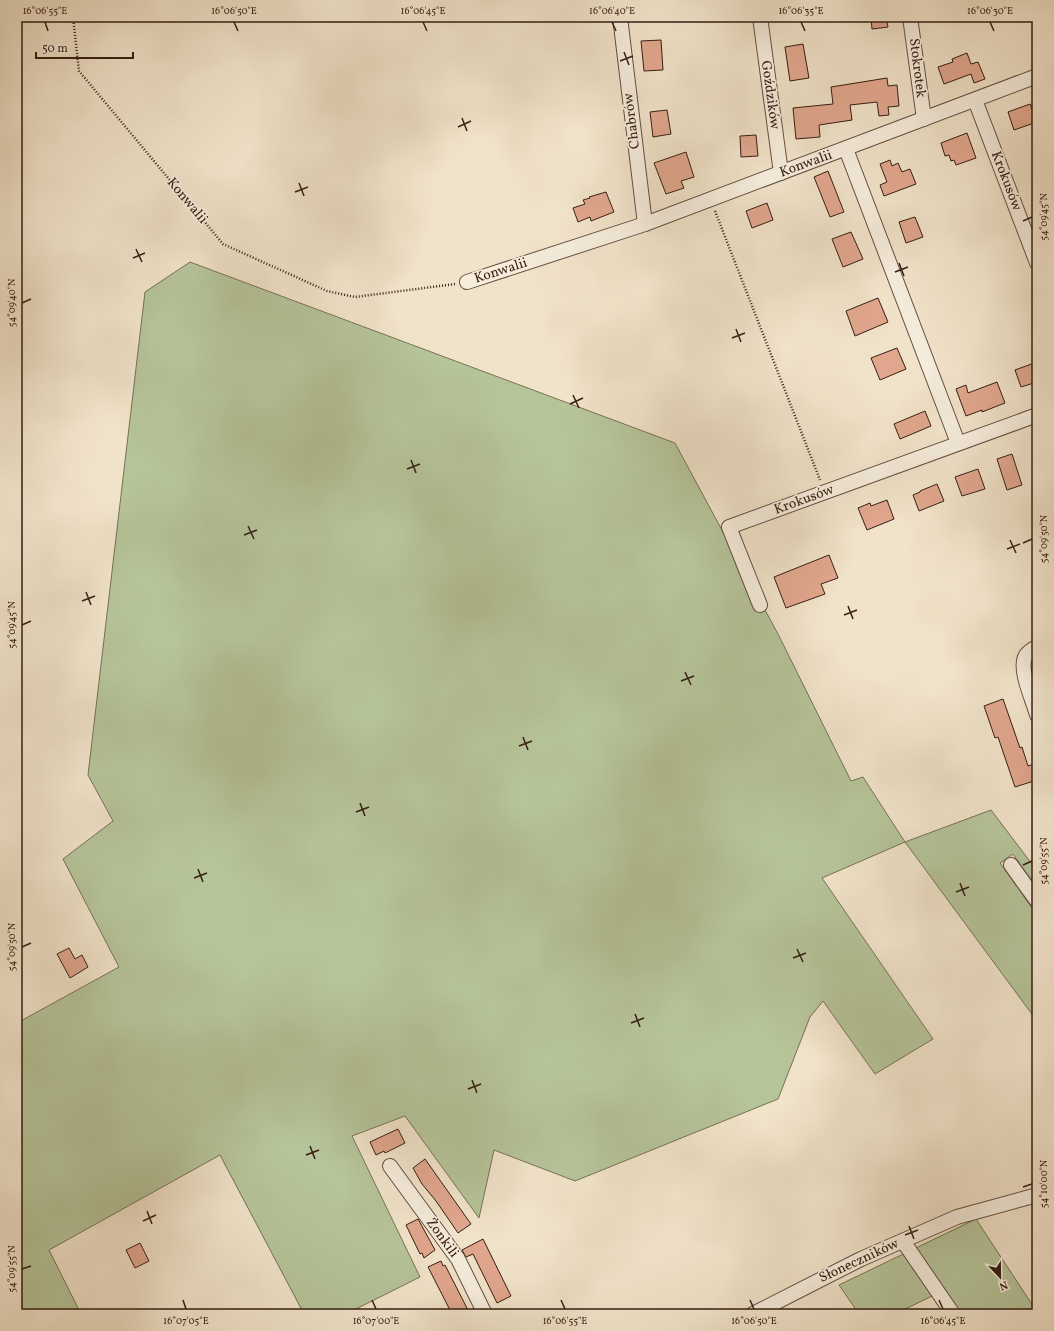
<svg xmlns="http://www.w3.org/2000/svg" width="1054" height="1331" viewBox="0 0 1054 1331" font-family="Vollkorn,serif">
  <rect width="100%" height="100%" fill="#f1e3ca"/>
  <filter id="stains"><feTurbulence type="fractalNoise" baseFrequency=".005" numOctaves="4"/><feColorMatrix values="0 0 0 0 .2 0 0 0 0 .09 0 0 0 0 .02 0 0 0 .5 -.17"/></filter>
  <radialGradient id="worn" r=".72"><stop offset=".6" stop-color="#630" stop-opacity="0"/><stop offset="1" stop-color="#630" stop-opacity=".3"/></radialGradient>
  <!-- green -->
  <g fill="#b6c49a" stroke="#767156">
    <path d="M190 262 675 443 778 634 851 781 863 777 905 842 991 810 1035 868 1037 867V888L1013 854 1000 863 1037 915V1021L905 842 822 878 933 1039 875 1074 823 1001 810 1017 778 1099 575 1181 494 1150 479 1218 405 1116 352 1136 420 1277 346 1314H304L220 1155 49 1250 81 1314H17V1023L119 967 63 859 113 821 88 775 145 292Z"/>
    <path d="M976 1219 1037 1312V1314H944L932 1296 895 1314H859L839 1285Z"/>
  </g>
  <!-- building -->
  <g fill="#e1a78e" stroke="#351e13">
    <path d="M871 17H886L888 27 872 29Z"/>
    <path d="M661 40 663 70 644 71 641 41Z"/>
    <path d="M803 44 809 78 790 81 785 47Z"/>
    <path d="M967 53 971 64 978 62 985 79 974 83 971 74 944 84 938 67 953 62 952 59Z"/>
    <path d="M887 78 888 86 897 85 899 106 888 107 889 115 879 116 877 102 850 105 852 120 819 125 820 137 796 139 793 108 833 104 831 87Z"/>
    <path d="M1030 104 1037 122 1014 130 1008 112Z"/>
    <path d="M667 110 671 134 653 137 650 112Z"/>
    <path d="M967 133 976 158 956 165 954 160 951 161 949 155 945 156 941 143Z"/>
    <path d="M756 135 758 156 741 157 740 136Z"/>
    <path d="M686 152 694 177 681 181 684 188 666 194 654 163Z"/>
    <path d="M890 160 892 166 898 163 902 172 910 169 916 184 884 196 880 185 887 182 880 164Z"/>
    <path d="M828 171 844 212 830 217 814 177Z"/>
    <path d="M606 192 614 212 591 221 590 217 578 222 573 208 585 204 583 200 590 198 589 197Z"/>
    <path d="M767 203 773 220 752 228 746 211Z"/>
    <path d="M915 217 923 237 906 243 899 222Z"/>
    <path d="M851 232 863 259 843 267 832 239Z"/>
    <path d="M878 298 888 322 855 336 846 311Z"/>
    <path d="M897 348 906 369 880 380 871 358Z"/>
    <path d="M1037 362V382L1021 387 1015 370Z"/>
    <path d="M997 382 1005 403 982 412V410L966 416 956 389 966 385 968 393Z"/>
    <path d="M925 411 931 426 900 439 894 424Z"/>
    <path d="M1012 454 1022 485 1007 490 997 459Z"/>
    <path d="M978 469 985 489 962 496 955 477Z"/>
    <path d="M937 484 944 501 919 511 913 495 920 492V491Z"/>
    <path d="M887 500 894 519 867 530 858 508 870 503 871 506Z"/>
    <path d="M829 555 838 578 821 584 825 594 786 608 774 577Z"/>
    <path d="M1003 699 1020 748 1022 747 1028 766 1037 763V780L1015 787 998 737 995 738 984 706Z"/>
    <path d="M69 948 75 959 82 955 88 967 70 978 57 954Z"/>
    <path d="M398 1129 405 1143 385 1153 384 1151 376 1155 370 1142Z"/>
    <path d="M425 1159 471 1224 458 1233 436 1201 422 1184 413 1168Z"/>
    <path d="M418 1219 435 1250 424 1258 422 1253 420 1254 406 1225Z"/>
    <path d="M483 1239 511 1296 497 1303 473 1254 466 1257 462 1250Z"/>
    <path d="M140 1243 149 1261 135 1268 126 1250Z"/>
    <path d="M441 1261 443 1266 445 1265 470 1314H452L428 1267Z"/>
  </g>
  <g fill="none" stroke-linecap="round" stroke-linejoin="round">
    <defs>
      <g id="minor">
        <path d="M620 17 645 224"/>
        <path d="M760 17 781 173"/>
        <path d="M910 17 924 119"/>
        <path d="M975 100 1037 263"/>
        <path d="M846 149 958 443"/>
        <path d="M467 282 645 224 1037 76"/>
        <path d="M760 605 729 527 1037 415"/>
        <path d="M1037 647C1033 649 1027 652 1025 657 1019 671 1033 700 1037 715"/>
        <path d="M1011 865 1037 901"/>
        <path d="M390 1166 458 1259 485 1314"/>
        <path d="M903 1241 953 1314"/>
        <path d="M753 1314 861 1259 957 1217 1037 1195"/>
      </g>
    </defs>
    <!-- minor casing -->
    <use href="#minor" stroke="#644f41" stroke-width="16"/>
    <!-- path -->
    <g stroke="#351e13" stroke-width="2.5" stroke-dasharray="1 2" stroke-linecap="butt">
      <path d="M73 17 79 71 223 244 327 291 355 297 455 284"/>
      <path d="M715 211 820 480"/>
    </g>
    <!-- minor -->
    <use href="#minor" stroke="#f6eddd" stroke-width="14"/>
  </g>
  <!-- ticks -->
  <path fill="none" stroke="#351e13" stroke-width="1.5" d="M45 22 48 31M234 22 238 31M423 22 427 31M612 22 616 31M801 22 805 31M990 22 994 31M624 52 629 65M620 61 633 56M462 118 467 131M458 127 471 121M299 183 304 196M295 192 308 187M1023 221 1032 217M136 249 142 262M133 258 145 253M899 263 904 276M895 272 908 267M22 303 31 299M736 329 741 342M732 338 745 333M573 395 579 408M570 404 583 398M411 460 416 473M407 469 420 464M248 526 254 539M244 535 257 530M1010 540 1016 553M1023 543 1032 539M1007 549 1020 544M86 592 91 605M82 601 95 596M848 606 853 619M844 615 857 610M22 625 31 621M685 672 691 685M681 681 694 676M523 737 528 750M519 746 532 741M360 803 365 816M356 812 369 807M1023 865 1032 861M198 869 203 882M194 878 207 873M960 883 965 896M956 892 969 887M22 947 31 943M797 949 803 962M793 958 806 953M635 1014 640 1027M631 1023 644 1018M472 1080 477 1093M468 1089 481 1084M310 1146 315 1159M306 1155 319 1150M1023 1187 1032 1184M147 1211 152 1224M143 1221 156 1215M909 1226 914 1239M905 1235 918 1230M22 1269 31 1266M183 1300 186 1309M372 1300 376 1309M561 1300 565 1309M750 1300 754 1309M939 1300 943 1309"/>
  <g text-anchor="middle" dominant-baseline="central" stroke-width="3.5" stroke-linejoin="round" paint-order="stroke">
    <!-- street labels -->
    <g font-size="14" fill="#351e13" stroke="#f6eddd">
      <text transform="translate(917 68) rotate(83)">Stokrotek</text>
      <text transform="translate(770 95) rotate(82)">Goździków</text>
      <text transform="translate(632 121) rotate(-97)">Chabrów</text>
      <text transform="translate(806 164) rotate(-20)">Konwalii</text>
      <text transform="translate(1006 181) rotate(69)">Krokusów</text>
      <text transform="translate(187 201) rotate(50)">Konwalii</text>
      <text transform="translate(501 271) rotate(-18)">Konwalii</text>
      <text transform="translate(804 500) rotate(-20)">Krokusów</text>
      <text transform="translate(442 1238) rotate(54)">Żonkili</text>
      <text transform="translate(859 1261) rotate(-25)">Słoneczników</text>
    </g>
  </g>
  <!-- margin -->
  <rect width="1054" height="1331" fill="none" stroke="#f1e3ca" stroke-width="44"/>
  <!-- north arrow -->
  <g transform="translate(1000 1277) rotate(158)" stroke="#f6eddd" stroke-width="3" paint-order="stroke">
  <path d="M0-3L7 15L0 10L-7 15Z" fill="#351e13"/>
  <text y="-6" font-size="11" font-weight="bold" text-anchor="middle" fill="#351e13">N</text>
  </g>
  <!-- scale -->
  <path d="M36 52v6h97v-6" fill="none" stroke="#351e13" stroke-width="2"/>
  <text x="42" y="52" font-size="12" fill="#351e13" stroke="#f6eddd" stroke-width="3" paint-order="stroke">50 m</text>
  <rect x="22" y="22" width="1010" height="1287" fill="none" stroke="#351e13" stroke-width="1.5"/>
  <g font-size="10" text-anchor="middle" fill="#351e13">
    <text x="45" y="14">16°06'55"E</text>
    <text x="234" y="14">16°06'50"E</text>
    <text x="423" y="14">16°06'45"E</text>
    <text x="612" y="14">16°06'40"E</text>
    <text x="801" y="14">16°06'35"E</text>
    <text x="990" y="14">16°06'30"E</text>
    <text transform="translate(1043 217) rotate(-90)" y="4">54°09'45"N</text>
    <text transform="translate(11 303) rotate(-90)" y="4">54°09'40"N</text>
    <text transform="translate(1043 539) rotate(-90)" y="4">54°09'50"N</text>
    <text transform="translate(11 625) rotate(-90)" y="4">54°09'45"N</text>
    <text transform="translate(1043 861) rotate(-90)" y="4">54°09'55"N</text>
    <text transform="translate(11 947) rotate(-90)" y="4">54°09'50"N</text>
    <text transform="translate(1043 1184) rotate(-90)" y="4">54°10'00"N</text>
    <text transform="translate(11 1269) rotate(-90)" y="4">54°09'55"N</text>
    <text x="186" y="1324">16°07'05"E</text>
    <text x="376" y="1324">16°07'00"E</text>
    <text x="565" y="1324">16°06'55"E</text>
    <text x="754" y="1324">16°06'50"E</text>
    <text x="943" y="1324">16°06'45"E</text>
  </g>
  <rect width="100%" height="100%" filter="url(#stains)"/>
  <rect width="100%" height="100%" fill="url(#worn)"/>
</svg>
